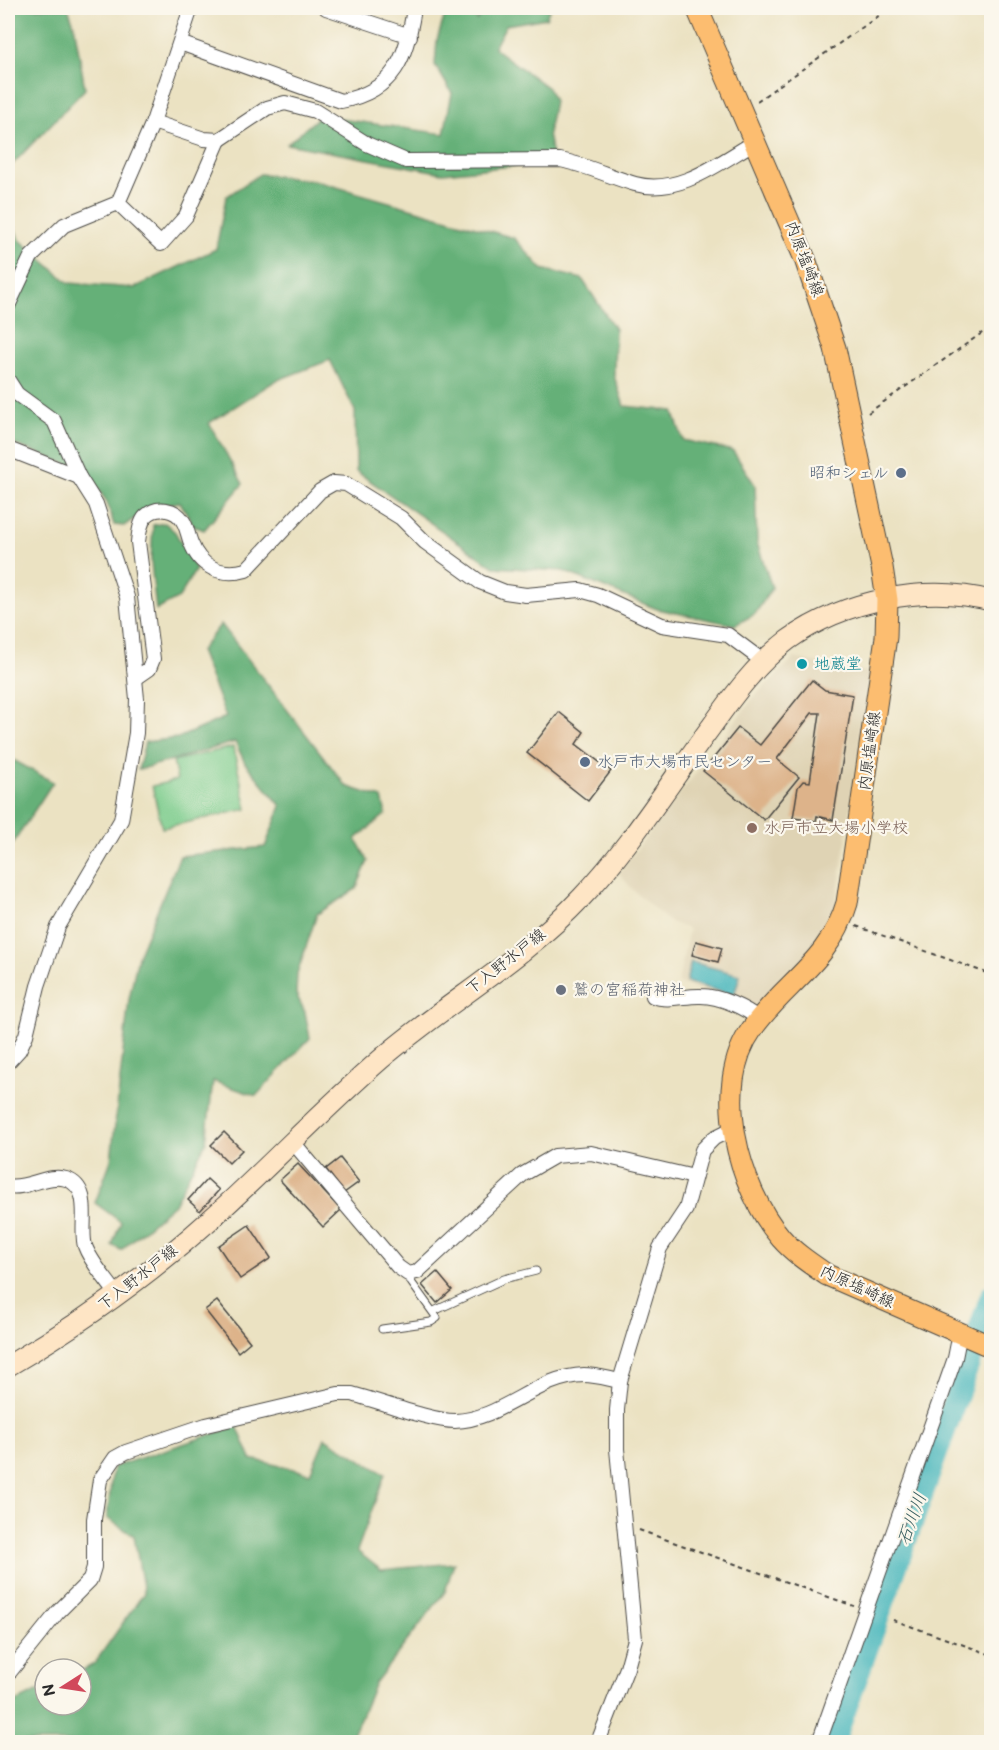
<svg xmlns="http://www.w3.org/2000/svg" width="999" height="1750" viewBox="0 0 999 1750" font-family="'Balsamiq Sans','Klee One',sans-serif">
  <rect width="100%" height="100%" fill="#fbf7ec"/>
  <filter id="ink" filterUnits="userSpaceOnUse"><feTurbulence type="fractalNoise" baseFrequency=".0167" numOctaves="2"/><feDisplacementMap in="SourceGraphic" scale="12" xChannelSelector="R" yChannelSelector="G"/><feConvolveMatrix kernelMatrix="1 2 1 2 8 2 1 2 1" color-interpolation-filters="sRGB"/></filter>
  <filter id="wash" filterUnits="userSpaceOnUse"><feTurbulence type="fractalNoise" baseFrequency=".008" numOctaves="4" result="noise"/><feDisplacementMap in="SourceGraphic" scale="24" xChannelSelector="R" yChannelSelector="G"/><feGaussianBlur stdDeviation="1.35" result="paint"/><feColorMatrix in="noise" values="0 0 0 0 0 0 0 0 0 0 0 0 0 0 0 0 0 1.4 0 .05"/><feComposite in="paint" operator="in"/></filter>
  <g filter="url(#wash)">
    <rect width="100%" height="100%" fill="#ebe2c2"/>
    <!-- built -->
    <path fill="#dfd3b4" d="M794 658 872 673 835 909 810 954 756 1008 678 983 689 929 668 921 631 888 619 873 754 697Z"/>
    <!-- green -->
    <path fill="#7ccc8c" stroke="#547c5c" stroke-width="1.5" d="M233 747 247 809 162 828 152 786 177 780 173 761Z"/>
    <!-- forest -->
    <g fill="#65b078" stroke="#486e52" stroke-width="1.5">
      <path d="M8 8H68L74 24 85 89 8 169Z"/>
      <path d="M447 8H463L477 20 484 8H550L546 18 506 25 494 48 548 88 554 101 548 133 553 162 443 173 287 144 320 116 444 134 452 93 435 65 437 40Z"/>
      <path d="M260 174 316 181 514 238 542 269 582 279 615 329 614 376 624 406 673 411 683 440 733 451 755 485 757 543 772 588 755 614 735 625 657 609 563 571 494 567 356 471 355 411 330 360 275 381 209 423 243 484 204 530 194 526 180 502C157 505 143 511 124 526L114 525 107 502 86 471 8 442V215L20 240 69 283 134 288 216 249 226 197Z"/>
      <path d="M165 523 175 532 196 569 179 598 156 610 151 562 153 525Z"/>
      <path d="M221 624 346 786 382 798 386 814 356 839 368 861 356 889 317 914 297 974 296 994 305 1012 310 1038 256 1096 213 1081 206 1142 174 1204 121 1250 112 1245 121 1222 95 1203 111 1160 129 999 138 956 180 856 265 847 281 806 245 763 235 742 138 770 145 742 178 738 226 717 200 651Z"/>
      <path d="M8 757 53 782 12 845 8 841Z"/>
      <path d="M237 1426 251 1459 310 1473 325 1438 385 1474 357 1551 381 1570 454 1563 445 1592 375 1683 350 1742H8V1706L45 1688V1705H81V1671L94 1664 144 1593 134 1536 107 1518 113 1467Z"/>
    </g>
    <!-- water -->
    <path fill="#45b5bb" stroke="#387073" stroke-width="1.5" d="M691 962 740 975 734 995 686 982Z"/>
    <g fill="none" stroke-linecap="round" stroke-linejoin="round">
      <!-- river -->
      <path stroke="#45b5bb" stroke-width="24" d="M833 1742 992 1296"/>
    </g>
    <g id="blocks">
      <!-- building -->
      <g fill="#ddb38a">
        <path d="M812 680 825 690 853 695 833 820 817 816 816 821 793 818 798 787 803 781 810 782 820 713H812L777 759 799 777 764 820 703 771 738 728 760 745Z"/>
        <path d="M559 712 584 732 576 744 611 771 588 801 527 753Z"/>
        <path d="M696 941 722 948 718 962 692 955Z"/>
        <path d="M224 1132 242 1150 229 1163 211 1145Z"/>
        <path d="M340 1158 359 1182 344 1193 326 1169Z"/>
        <path d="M298 1164 341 1210 323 1227 280 1180Z"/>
        <path d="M207 1179 219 1190 200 1211 188 1200Z"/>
        <path d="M249 1225 271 1258 240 1279 218 1246Z"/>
        <path d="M437 1272 452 1290 437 1303 422 1285Z"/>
        <path d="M217 1301 250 1342 238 1352 205 1310Z"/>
      </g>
    </g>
  </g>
  <g filter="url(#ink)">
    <use href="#blocks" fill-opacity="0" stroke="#484642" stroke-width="1.5"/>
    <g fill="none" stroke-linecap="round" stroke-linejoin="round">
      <defs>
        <g id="lane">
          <path d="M434 1311 504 1279 536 1271"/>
          <path d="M382 1329 431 1322 437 1318 411 1282 408 1274"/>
        </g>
        <g id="street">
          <path d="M326 8 410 36"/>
          <path d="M180 43 341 101C395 91 407 57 414 8"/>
          <path d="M153 122 204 139 219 140 267 108 285 103 315 111 367 144 406 161 560 160C587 165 610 177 635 184 679 196 720 162 755 142"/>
          <path d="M118 203 161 244 186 216 219 140"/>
          <path d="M8 306 31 257 64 225 118 203 153 122 191 8"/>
          <path d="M8 380 17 394 54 421 79 477 96 504 127 597 137 699 136 733 121 820 58 927 38 986 26 1035 19 1050 8 1062"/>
          <path d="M8 449 79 477"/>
          <path d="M136 678 149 669 153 659 138 542C139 533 140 522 146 516 157 505 176 509 183 521 187 527 188 536 191 543 200 567 221 577 246 570L320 491 334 483 346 484 401 518 425 542 480 582 505 592 526 595 580 590 598 595 662 625 728 635 764 662"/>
          <path d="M653 996C668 1002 686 995 701 996 720 996 745 1008 759 1019"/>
          <path d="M292 1141 398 1267 408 1274 417 1272 522 1175 555 1156 591 1153 694 1177"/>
          <path d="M8 1186C26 1190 48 1173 66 1179 94 1188 79 1227 85 1246 91 1263 108 1281 118 1296"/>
          <path d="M8 1674 57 1613 90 1580 94 1567V1519L100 1480 115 1458 126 1452 206 1425 338 1394H352C379 1401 431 1421 455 1421 501 1420 537 1376 584 1375 596 1375 609 1379 620 1381"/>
          <path d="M598 1742 627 1668 635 1639 617 1449V1410L620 1381 660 1248 686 1209 702 1150 714 1138 734 1128"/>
          <path d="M819 1742 955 1358 960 1333"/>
        </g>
        <path id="secondary" d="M8 1366C80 1324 149 1275 211 1219 269 1167 322 1110 381 1059 446 1003 523 960 582 897 629 848 670 782 711 727 733 696 757 663 788 640 844 600 926 583 992 601"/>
        <path id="primary" d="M697 8 805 259 835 348 882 567 887 600 886 637 847 903C830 962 784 983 752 1029 711 1086 738 1188 781 1238 794 1253 811 1264 827 1275L992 1347"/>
      </defs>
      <!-- lane casing -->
      <use href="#lane" stroke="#484642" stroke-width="9"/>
      <!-- street casing -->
      <use href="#street" stroke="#484642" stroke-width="16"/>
      <!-- secondary casing -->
      <use href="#secondary" stroke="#484642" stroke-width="22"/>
      <!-- primary casing -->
      <use href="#primary" stroke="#484642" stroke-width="23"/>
      <!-- path -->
      <g stroke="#484642" stroke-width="2" stroke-dasharray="4.5 4.5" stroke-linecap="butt">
        <path d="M757 101 890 8"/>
        <path d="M868 413 992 326"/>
        <path d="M856 926 992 975"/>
        <path d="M8 1020 15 1026"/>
        <path d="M639 1530 854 1606"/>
        <path d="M893 1620 992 1655"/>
      </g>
      <!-- lane -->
      <use href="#lane" stroke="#fff" stroke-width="7"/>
      <!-- street -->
      <use href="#street" stroke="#fff" stroke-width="14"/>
      <!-- secondary -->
      <use href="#secondary" stroke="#fee5c5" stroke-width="20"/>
      <!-- primary -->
      <use href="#primary" stroke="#fcbd6f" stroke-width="21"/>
    </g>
  </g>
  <!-- markers -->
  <g fill="#5c6f8a" stroke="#fbf7ec" stroke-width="2">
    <circle cx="901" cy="473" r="6"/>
    <circle cx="585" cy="762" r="6"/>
  </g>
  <circle fill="#0f9aa8" stroke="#fbf7ec" stroke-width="2" cx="802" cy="664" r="6"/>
  <circle fill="#8d6e63" stroke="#fbf7ec" stroke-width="2" cx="752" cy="828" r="6"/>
  <circle fill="#6b7280" stroke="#fbf7ec" stroke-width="2" cx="561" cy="990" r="6"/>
  <g text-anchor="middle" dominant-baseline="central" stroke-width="4.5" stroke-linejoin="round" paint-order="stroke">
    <!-- street labels -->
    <g font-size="16" fill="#2b2b2b" stroke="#fbf7ec">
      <text transform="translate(804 259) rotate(69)">内原塩崎線</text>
      <text transform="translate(870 751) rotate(-82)">内原塩崎線</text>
      <text transform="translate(506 962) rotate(-38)">下入野水戸線</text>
      <text transform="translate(138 1278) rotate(-38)">下入野水戸線</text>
      <text transform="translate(857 1287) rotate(25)">内原塩崎線</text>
    </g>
    <!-- service labels -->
    <g font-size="16" fill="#4e5e75" stroke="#fbf7ec" text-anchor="end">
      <text x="889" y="473">昭和シェル</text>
      <text x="597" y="762" text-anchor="start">水戸市大場市民センター</text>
    </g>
    <!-- culture labels -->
    <g font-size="16" fill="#0d838f" stroke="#fbf7ec" text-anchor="start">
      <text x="814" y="664">地蔵堂</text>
    </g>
    <!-- education labels -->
    <g font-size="16" fill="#785e54" stroke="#fbf7ec" text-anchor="start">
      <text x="764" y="828">水戸市立大場小学校</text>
    </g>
    <!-- worship labels -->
    <g font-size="16" fill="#5b616d" stroke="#fbf7ec" text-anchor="start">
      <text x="573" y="990">鷲の宮稲荷神社</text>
    </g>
    <!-- water labels -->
    <g font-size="18" font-style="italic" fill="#345b5d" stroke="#fbf7ec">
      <text transform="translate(912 1519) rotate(-70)">石川川</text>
    </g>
  </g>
  <!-- margin -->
  <rect width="999" height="1750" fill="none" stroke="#fbf7ec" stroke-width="30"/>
  <!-- north arrow -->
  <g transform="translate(63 1687) rotate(258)"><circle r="28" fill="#fbf7ec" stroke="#a8a59f" stroke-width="1.5"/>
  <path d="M0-4.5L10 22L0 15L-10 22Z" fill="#d1495b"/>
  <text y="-9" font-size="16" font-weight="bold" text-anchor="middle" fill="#2b2b2b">N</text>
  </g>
</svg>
